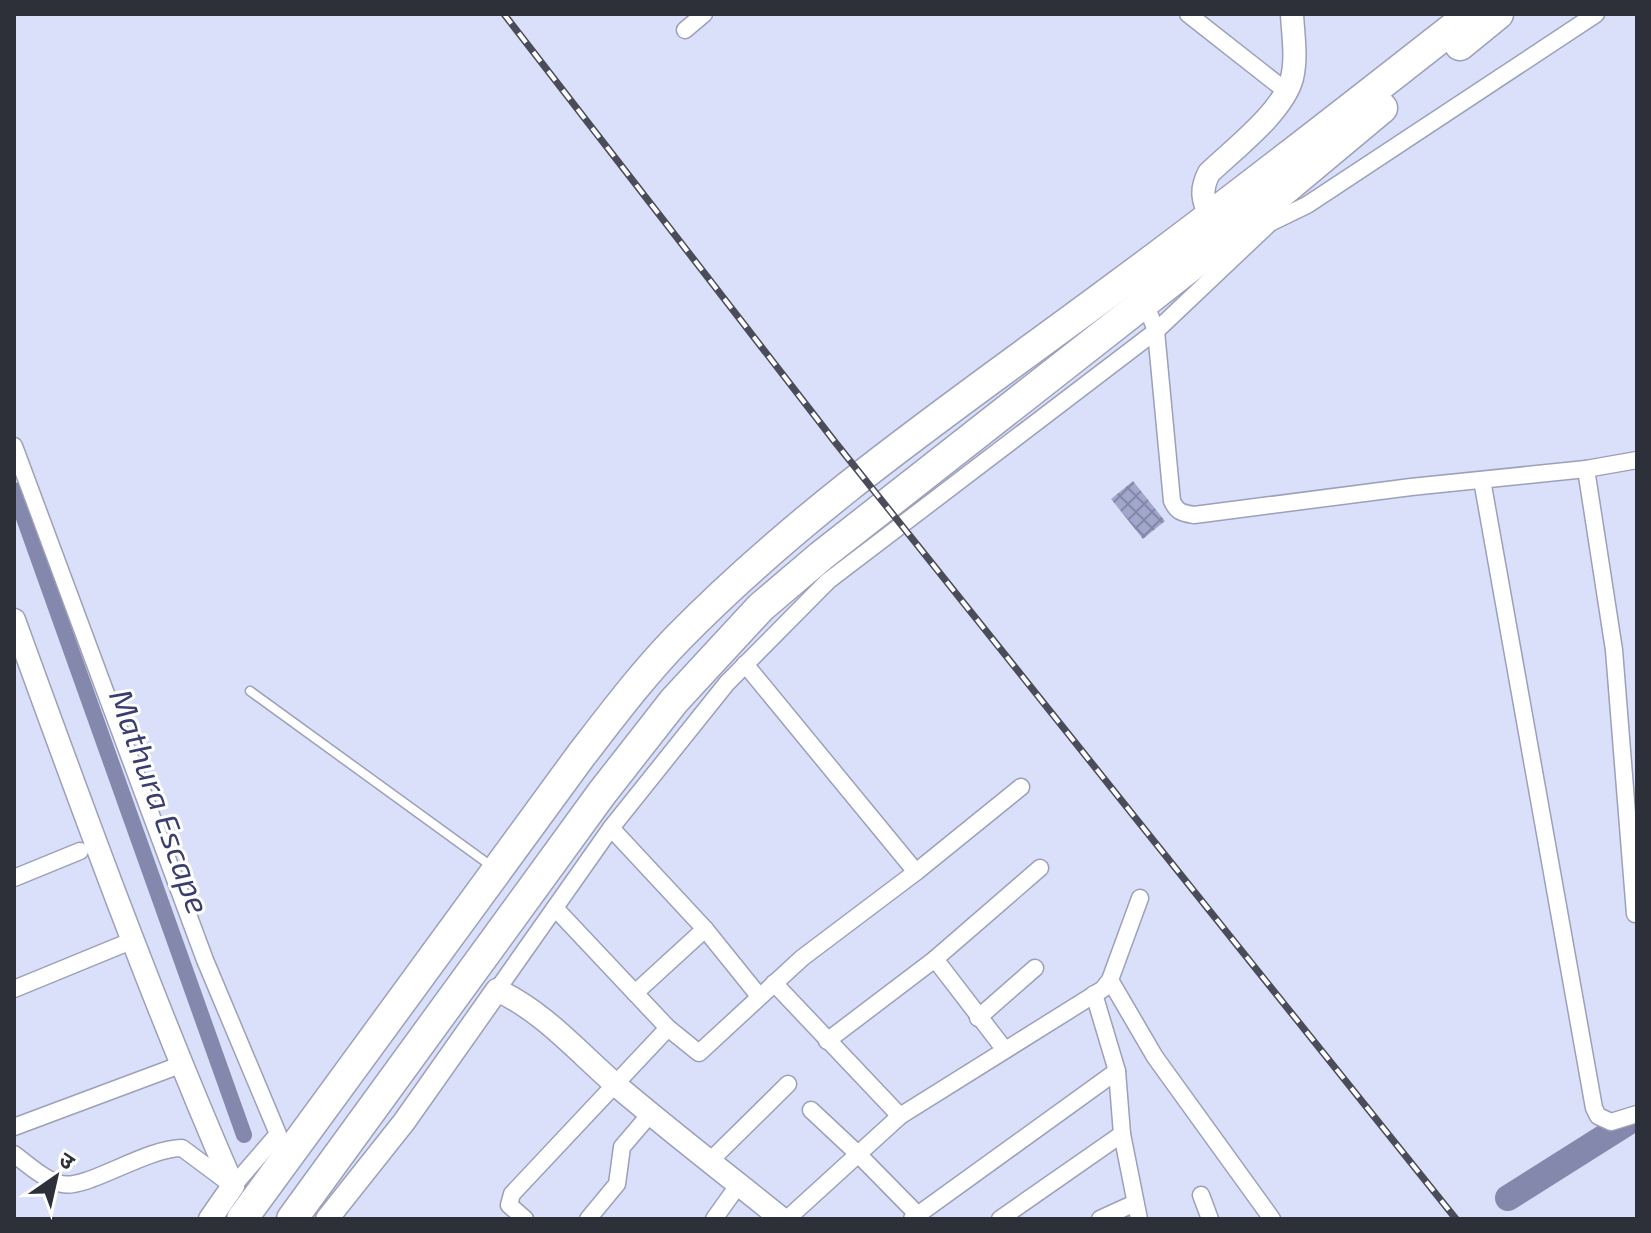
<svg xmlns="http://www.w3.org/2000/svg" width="1651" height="1233" viewBox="0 0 1651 1233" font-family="'Exo 2','Noto Sans Devanagari',sans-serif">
  <defs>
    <pattern id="building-cross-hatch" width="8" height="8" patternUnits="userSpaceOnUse" patternTransform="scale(2)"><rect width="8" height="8" fill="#a1a7cc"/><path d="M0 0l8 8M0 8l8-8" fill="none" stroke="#8488a7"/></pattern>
  </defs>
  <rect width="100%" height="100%" fill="#dadffa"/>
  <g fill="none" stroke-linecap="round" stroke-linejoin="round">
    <!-- canal -->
    <path stroke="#8388ac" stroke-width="16" d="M14 490 244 1135"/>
    <!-- river -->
    <path stroke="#8388ac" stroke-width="26" d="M1508 1198 1630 1121 1637 1119"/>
  </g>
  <!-- building -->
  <path fill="url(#building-cross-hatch)" d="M1133 481 1165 521 1143 539 1111 499Z"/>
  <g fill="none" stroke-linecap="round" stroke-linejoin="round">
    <defs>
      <path id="lane" d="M250 691 494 868"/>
      <g id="street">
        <path d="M1188 14 1286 91"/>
        <path d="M685 30 704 14"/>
        <path d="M1145 302 1156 331 1172 501C1177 512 1182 513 1194 515L1411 487 1586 469 1637 460"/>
        <path d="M14 446 205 960 278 1134 233 1186 182 1148C146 1148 86 1190 62 1184 46 1181 27 1164 14 1154"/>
        <path d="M1586 469 1614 650 1635 914"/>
        <path d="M1482 480 1594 1108 1598 1116 1611 1122 1637 1114"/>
        <path d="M745 664 916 872"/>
        <path d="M611 828 705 929 759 996"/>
        <path d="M14 878 80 851"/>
        <path d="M555 908 668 1028 699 1053 802 958 916 872 1021 787"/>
        <path d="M935 959 1005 1050"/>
        <path d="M1110 980 1155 1057 1272 1219"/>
        <path d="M774 983 900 1116"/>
        <path d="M14 989 131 941"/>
        <path d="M497 990 611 828 727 683 828 581 1156 331 1270 223 1307 205 1596 14"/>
        <path d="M635 993 705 929"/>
        <path d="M1094 994 1117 1071 1122 1134 1139 1219"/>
        <path d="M978 1018 1035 968"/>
        <path d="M827 1041 935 959 1040 868"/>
        <path d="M811 1110 858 1154 917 1214"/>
        <path d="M14 1127 180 1065"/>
        <path d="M709 1162 788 1084"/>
        <path d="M1201 1195 1210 1219"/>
        <path d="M525 1219 509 1205 512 1194 668 1028"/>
        <path d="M588 1219 617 1184 622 1147 651 1113"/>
        <path d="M714 1219 739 1184"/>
        <path d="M787 1219 900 1116 1103 989 1110 980 1140 898"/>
        <path d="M912 1219 1117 1071"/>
        <path d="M1000 1219 1122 1134"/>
        <path d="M1100 1219 1135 1203"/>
      </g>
      <g id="secondary">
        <path d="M1210 217C1203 200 1200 190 1209 173 1234 149 1283 112 1292 78 1297 57 1293 35 1292 14"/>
        <path d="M14 620C83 810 152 1000 233 1186L210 1219"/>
        <path d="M327 1219 404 1122 497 990C544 1012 577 1051 616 1085 670 1131 726 1174 782 1219"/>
      </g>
      <g id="highway">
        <path d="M1460 45 1498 14"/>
        <path d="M242 1219 582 754C613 714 643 674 678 638 809 504 967 398 1116 287 1236 199 1353 106 1471 14"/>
        <path d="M292 1219 602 793 674 701 761 607 821 556 1224 240 1382 108"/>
      </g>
    </defs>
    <!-- lane casing -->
    <use href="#lane" stroke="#9ca0ba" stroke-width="11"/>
    <!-- street casing -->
    <use href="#street" stroke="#9ca0ba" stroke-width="19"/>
    <!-- secondary casing -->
    <use href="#secondary" stroke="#9ca0ba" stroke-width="25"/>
    <!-- highway casing -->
    <use href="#highway" stroke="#9ca0ba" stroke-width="33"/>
    <!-- lane -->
    <use href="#lane" stroke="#fff" stroke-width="8"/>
    <!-- street -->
    <use href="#street" stroke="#fff" stroke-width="16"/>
    <!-- secondary -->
    <use href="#secondary" stroke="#fff" stroke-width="22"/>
    <!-- highway -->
    <use href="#highway" stroke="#fff" stroke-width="30"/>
    <defs>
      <path id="rail" d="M504 14 835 442 1456 1219"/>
    </defs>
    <!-- rail casing -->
    <use href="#rail" stroke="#4a4c59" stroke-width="7"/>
    <!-- rail -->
    <use href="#rail" stroke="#fff" stroke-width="4" stroke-dasharray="12" stroke-linecap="butt"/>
  </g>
  <g text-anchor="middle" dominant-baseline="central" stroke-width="6" stroke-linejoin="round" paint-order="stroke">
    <!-- water labels -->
    <g font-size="32" font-style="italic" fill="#393d6f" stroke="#fff">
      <text transform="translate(161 801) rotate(70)">Mathura Escape</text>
    </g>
  </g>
  <!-- border -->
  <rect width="1651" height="1233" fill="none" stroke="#2d2f39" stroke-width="32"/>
  <!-- north arrow -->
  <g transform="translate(56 1177) rotate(34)" stroke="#ffffff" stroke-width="6" paint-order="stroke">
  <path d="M0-6L14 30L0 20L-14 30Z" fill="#2d2f39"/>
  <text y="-12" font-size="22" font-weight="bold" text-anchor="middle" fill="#2d2f39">उ</text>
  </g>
</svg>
